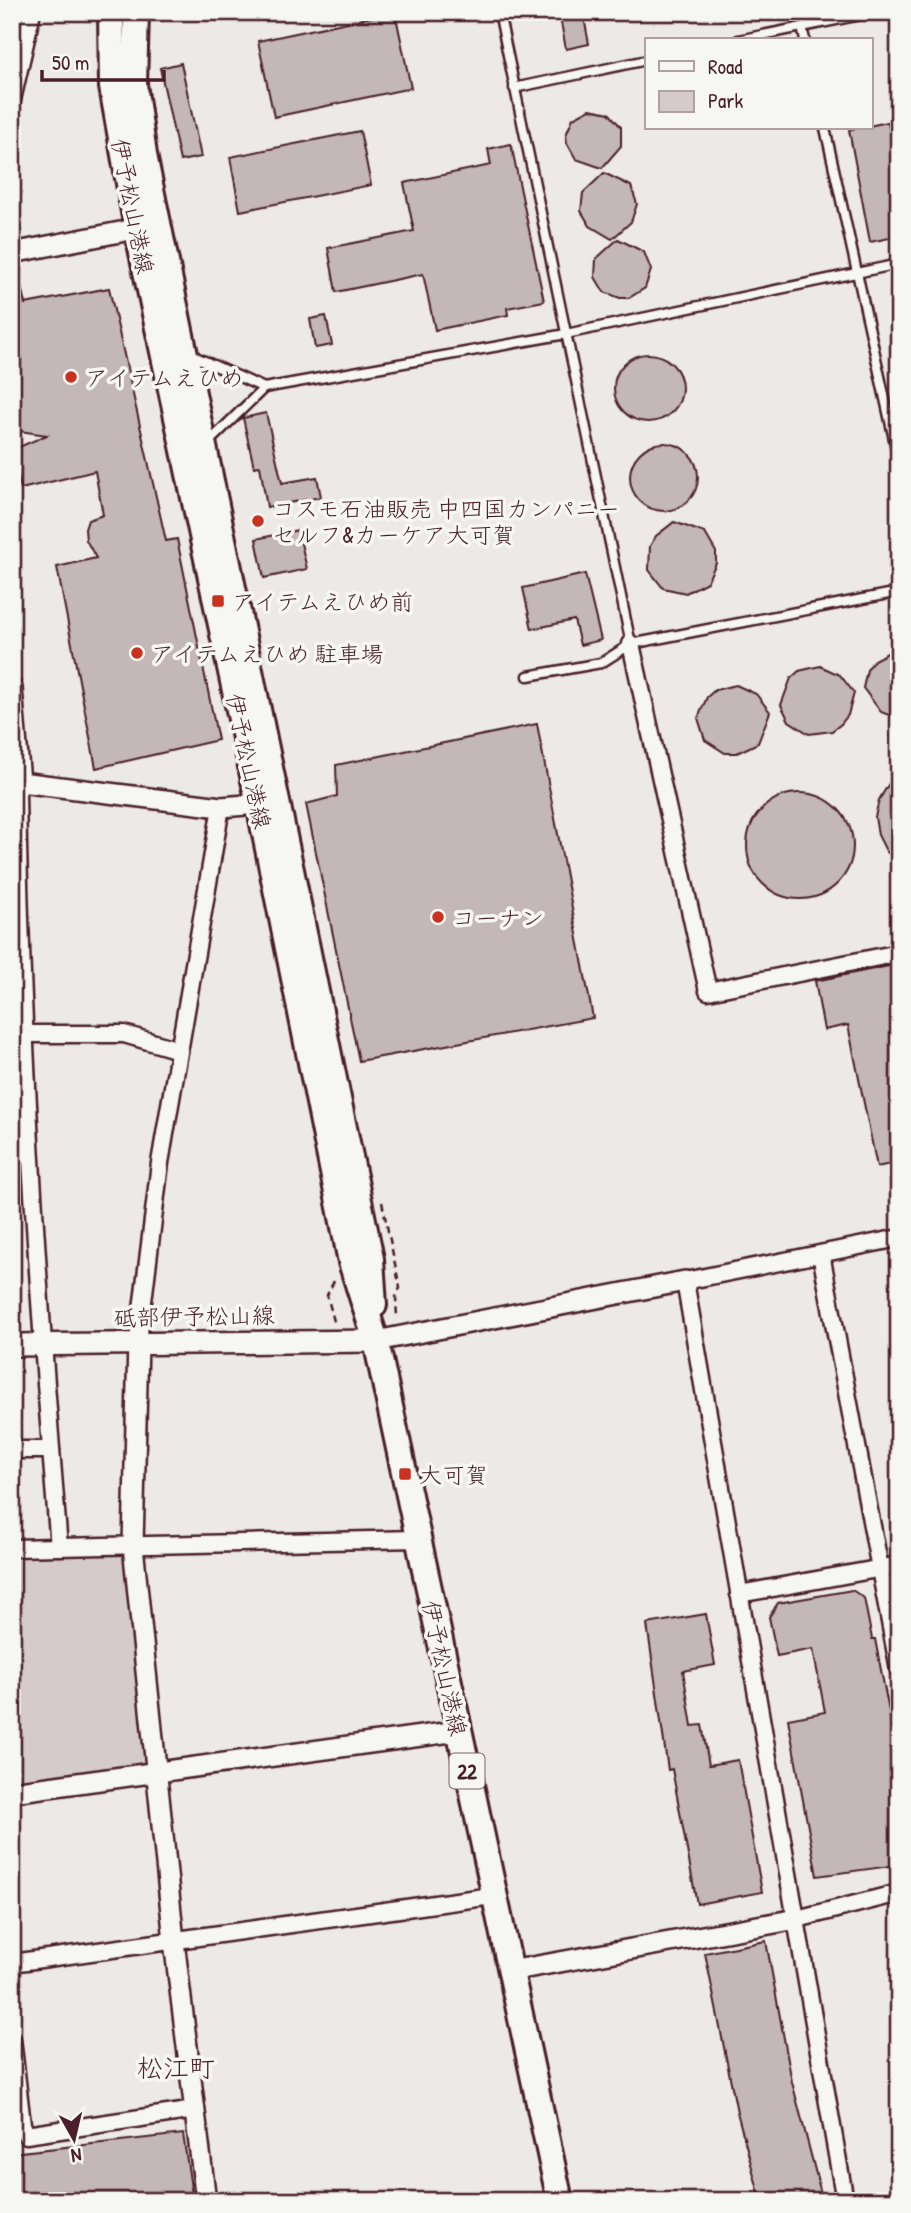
<svg xmlns="http://www.w3.org/2000/svg" width="911" height="2213" viewBox="0 0 911 2213" font-family="'Patrick Hand','Klee One',sans-serif">
  <rect width="100%" height="100%" fill="#ece9e6"/>
  <filter id="ink" filterUnits="userSpaceOnUse"><feTurbulence type="fractalNoise" baseFrequency=".0143" numOctaves="2"/><feDisplacementMap in="SourceGraphic" scale="14" xChannelSelector="R" yChannelSelector="G"/><feConvolveMatrix kernelMatrix="1 2 1 2 8 2 1 2 1" color-interpolation-filters="sRGB"/></filter>
  <g filter="url(#ink)">
    <!-- green -->
    <path fill="#d4cbca" stroke="#8f757a" stroke-width="2" d="M129 1550 151 1768 12 1786V1553Z"/>
    <!-- building -->
    <g fill="#c4b7b7" stroke="#4a1f2b" stroke-width="2">
      <path d="M395 12 411 88 274 117 258 41Z"/>
      <path d="M559 12H583L589 44 566 49Z"/>
      <path d="M181 63 201 157 180 161 160 68Z"/>
      <path d="M590 109 609 113 621 127V146L602 168 576 159 567 143 566 135 573 118Z"/>
      <path d="M888 122 899 178V236L870 242 849 130Z"/>
      <path d="M360 131 371 185 240 211 230 157Z"/>
      <path d="M511 144 544 301 507 308 508 315 435 330 423 274 336 292 328 248 414 231 404 183 491 165 488 149Z"/>
      <path d="M604 173 631 186 637 204 631 222 612 239 590 226 581 211 583 193Z"/>
      <path d="M618 239 644 252 651 270 645 288 629 298H620L604 292 595 277 596 259Z"/>
      <path d="M18 272 25 304 109 288 166 541 177 539 218 740 96 768 57 567 96 558 86 540 85 529 88 520 103 515 95 471 21 489 12 450 47 435 12 430V273Z"/>
      <path d="M326 316 332 345 315 348 310 319Z"/>
      <circle cx="648" cy="388" r="34"/>
      <path d="M266 413 282 483 317 477 321 497 267 507 260 466 254 467 243 418Z"/>
      <circle cx="664" cy="477" r="34"/>
      <path d="M674 522 705 533 716 552V563L707 582 686 593 663 588 649 570 650 546 656 536Z"/>
      <path d="M298 530 307 569 264 578 256 539Z"/>
      <path d="M585 574 601 640 580 645 574 620 532 629 523 588Z"/>
      <path d="M899 647V719L881 712 863 688 867 670 874 660Z"/>
      <path d="M820 666 840 675 854 693 848 715 841 724 832 731 809 734 789 721 781 705 791 678 799 671Z"/>
      <path d="M736 685 756 694 770 712 758 743 737 753H725L705 740 698 718 707 697 715 690Z"/>
      <path d="M537 724 593 1018 359 1061 306 804 337 796 336 765Z"/>
      <path d="M899 767V863L886 851 878 835 875 817 879 800Z"/>
      <circle cx="800" cy="846" r="53"/>
      <path d="M899 964V1162L877 1167 848 1025 824 1030 815 981Z"/>
      <path d="M852 1590 864 1598 872 1639H875L899 1763V1865L817 1876 788 1719 825 1712 813 1649 777 1656 769 1617 778 1603Z"/>
      <path d="M706 1614 715 1665 683 1671 692 1726 702 1725 709 1765 738 1760 762 1892 697 1904 672 1769 668 1770 647 1624Z"/>
      <path d="M766 1941 792 2082 823 2201H761L737 2112 705 1953Z"/>
      <path d="M183 2134 193 2201H12V2153Z"/>
    </g>
    <g fill="none" stroke-linecap="round" stroke-linejoin="round">
      <defs>
        <g id="service">
          <path d="M499 12 631 644"/>
          <path d="M802 27 805 40"/>
          <path d="M738 40 876 12"/>
          <path d="M514 88 647 60"/>
          <path d="M825 128 899 462"/>
          <path d="M189 354 264 388 214 437 205 441"/>
          <path d="M264 388 566 334 899 264"/>
          <path d="M528 676 601 663 631 644 899 592"/>
        </g>
        <g id="minor">
          <path d="M12 100 32 12"/>
          <path d="M631 644 708 991 899 953"/>
          <path d="M20 782 17 794C21 1045 38 1296 59 1547"/>
          <path d="M24 1034H124L179 1050"/>
          <path d="M821 1254 899 1670"/>
          <path d="M138 1342 160 1163 221 807"/>
          <path d="M12 1450H51"/>
          <path d="M12 1548 418 1539"/>
          <path d="M739 1594 899 1565"/>
          <path d="M797 1919 899 1893"/>
          <path d="M12 1963 492 1896"/>
          <path d="M12 2039 22 2124 26 2135 195 2110"/>
          <path d="M845 2201 685 1281 899 1238"/>
        </g>
        <g id="tertiary">
          <path d="M12 253 151 226"/>
          <path d="M12 688 20 782 221 807 259 804"/>
          <path d="M376 1341 685 1281"/>
          <path d="M138 1342 133 1546 174 1941 206 2201"/>
          <path d="M12 1792 458 1731"/>
          <path d="M510 1971 797 1919"/>
        </g>
        <path id="secondary" d="M12 1345 376 1341"/>
        <g id="primary">
          <path d="M111 12 112 87 137 229 259 804 351 1262 376 1341 560 2201"/>
          <path d="M136 12 134 84 144 155 371 1259 374 1305"/>
        </g>
      </defs>
      <!-- service casing -->
      <use href="#service" stroke="#4a1f2b" stroke-width="13"/>
      <!-- minor casing -->
      <use href="#minor" stroke="#4a1f2b" stroke-width="21"/>
      <!-- tertiary casing -->
      <use href="#tertiary" stroke="#4a1f2b" stroke-width="24"/>
      <!-- secondary casing -->
      <use href="#secondary" stroke="#4a1f2b" stroke-width="26"/>
      <!-- primary casing -->
      <use href="#primary" stroke="#4a1f2b" stroke-width="30"/>
      <!-- path -->
      <g stroke="#4a1f2b" stroke-width="2.5" stroke-dasharray="7 5" stroke-linecap="butt">
        <path d="M382 1202 400 1288 396 1297 397 1318"/>
        <path d="M334 1281 327 1295 335 1325"/>
      </g>
      <!-- service -->
      <use href="#service" stroke="#f6f6f2" stroke-width="8"/>
      <!-- minor -->
      <use href="#minor" stroke="#f6f6f2" stroke-width="16"/>
      <!-- tertiary -->
      <use href="#tertiary" stroke="#f6f6f2" stroke-width="19"/>
      <!-- secondary -->
      <use href="#secondary" stroke="#f6f6f2" stroke-width="21"/>
      <!-- primary -->
      <use href="#primary" stroke="#f6f6f2" stroke-width="24"/>
    </g>
  </g>
  <!-- markers -->
  <g fill="#c8321e" stroke="#f6f6f2" stroke-width="2.5">
    <circle cx="71" cy="377" r="7"/>
    <circle cx="258" cy="521" r="7"/>
    <rect x="211" y="594" width="14" height="14" rx="3.5"/>
    <circle cx="137" cy="653" r="7"/>
    <circle cx="438" cy="917" r="7"/>
    <rect x="398" y="1467" width="14" height="14" rx="3.5"/>
  </g>
  <g text-anchor="middle" dominant-baseline="central" stroke-width="7" stroke-linejoin="round" paint-order="stroke">
    <!-- shield labels -->
    <rect fill="#f6f6f2" stroke="#7e6067" stroke-width="2" x="449.5" y="1753.5" width="35" height="35" rx="5"/>
    <g font-size="21" font-weight="bold" fill="#4a1f2b">
      <text x="467" y="1771">22</text>
    </g>
    <!-- street labels -->
    <g font-size="23" fill="#4a1f2b" stroke="#f6f6f2">
      <text transform="translate(133 206) rotate(79)">伊予松山港線</text>
      <text transform="translate(249 761) rotate(78)">伊予松山港線</text>
      <text transform="translate(194 1316) rotate(-1)">砥部伊予松山線</text>
      <text transform="translate(445 1668) rotate(78)">伊予松山港線</text>
    </g>
    <!-- poi labels -->
    <g font-size="23" fill="#4a1f2b" stroke="#f6f6f2" text-anchor="start">
      <text x="85" y="377">アイテムえひめ</text>
      <text x="272" y="508">コスモ石油販売 中四国カンパニー<tspan x="272" dy="26">セルフ&amp;カーケア大可賀</tspan></text>
      <text x="232" y="601">アイテムえひめ前</text>
      <text x="151" y="653">アイテムえひめ 駐車場</text>
      <text x="452" y="917">コーナン</text>
      <text x="419" y="1474">大可賀</text>
    </g>
    <!-- quarter labels -->
    <g font-size="26" fill="#4a1f2b" stroke="#f6f6f2">
      <text x="176" y="2067">松江町</text>
    </g>
  </g>
  <!-- margin -->
  <rect width="911" height="2213" fill="none" stroke="#f6f6f2" stroke-width="42"/>
  <rect x="21" y="21" width="869" height="2171" fill="none" stroke="#4a1f2b" stroke-width="2.5" filter="url(#ink)"/>
  <!-- legend -->
  <rect x="645" y="38" width="228" height="91" fill="#f6f6f2" stroke="#b1a0a2" stroke-width="2"/>
  <rect x="659" y="61" width="35" height="10" fill="#f6f6f2" stroke="#b1a0a2" stroke-width="2"/>
  <text x="708" y="74" font-size="21" fill="#4a1f2b">Road</text>
  <rect x="659" y="91" width="35" height="21" fill="#d4cbca" stroke="#b1a0a2" stroke-width="2"/>
  <text x="708" y="108" font-size="21" fill="#4a1f2b">Park</text>
  <!-- north arrow -->
  <g transform="translate(74 2139) rotate(172)" stroke="#f6f6f2" stroke-width="5" paint-order="stroke">
  <path d="M0-5L12 26L0 18L-12 26Z" fill="#4a1f2b"/>
  <text y="-10" font-size="19" font-weight="bold" text-anchor="middle" fill="#4a1f2b">N</text>
  </g>
  <!-- scale -->
  <path d="M42 70v10h122v-10" fill="none" stroke="#4a1f2b" stroke-width="3.5"/>
  <text x="52" y="70" font-size="21" fill="#4a1f2b" stroke="#f6f6f2" stroke-width="5" paint-order="stroke">50 m</text>
</svg>
